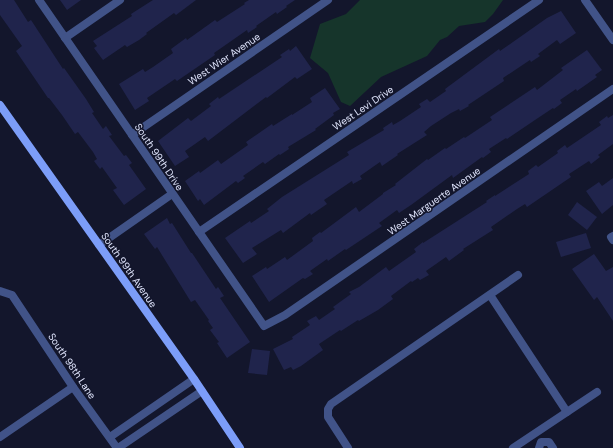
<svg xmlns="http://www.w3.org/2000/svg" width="613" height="448" viewBox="0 0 613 448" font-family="'DM Sans',sans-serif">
  <rect width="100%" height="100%" fill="#13162c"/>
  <!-- green -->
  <path fill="#16352b" d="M360 0H503L493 14 485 22 459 26 447 37 440 40 427 56 381 77 350 106 341 102 328 73 310 58 320 24 346 14Z"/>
  <!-- building -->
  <g fill="#20244c">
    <path d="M0 0H14L28 22 31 20 63 69 64 68 86 99 94 112 92 113 103 129 106 126 112 135 109 136 124 156 126 155 132 163 129 165 146 189 124 205 113 190 117 188 102 167 100 169 94 161 97 159 93 152 78 132 75 134 62 115 49 98H48L16 51 22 46 0 15Z"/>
    <path d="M60 0H81L67 10Z"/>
    <path d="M153 0H196L176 15 174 13 146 33 147 34 139 40 127 47 125 45 103 60 94 48 97 46 93 41 132 16 131 14Z"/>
    <path d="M249 0H295L286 6 287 7 277 14 276 12 256 26 257 27 248 33 247 30 214 53 215 55 177 81 175 79 147 98 149 101 135 110 119 84 143 69 145 72 153 67 173 53 171 49 186 38 187 40 215 20 217 22 245 4 244 3Z"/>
    <path d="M561 11 576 33 560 44 557 40 538 54 540 56 531 62 530 60 503 78 504 81 468 105 469 106 460 111 459 109 451 113 431 126 424 132 427 135 397 154 398 155 382 166 380 162 360 176 362 179 353 184 352 181 324 200 327 204 311 215 310 213 283 233 281 230 252 248 257 254 243 263 225 238 250 221 251 223 269 211 267 209 282 197 349 155 347 152 384 130 383 128 392 122 393 125 400 121 421 107 419 104 427 99 430 102 446 91 445 89 499 49 500 51 547 18Z"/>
    <path d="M296 46 312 69 297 79 295 77 267 98 266 97 208 141 205 137 185 151 189 157 175 166 158 141 188 118 191 121 211 106 209 104 218 97 219 99 282 57 280 55 289 49 290 51Z"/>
    <path d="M587 50 602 70 595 75 597 77 577 91 576 89 560 100 562 103 554 109 553 108 535 120 507 139 506 138 489 149 491 152 483 158 482 157 453 178 452 175 411 205 399 213 397 210 379 223 382 226 346 250 345 249 328 261 327 259 310 271 313 274 305 279 303 278 269 302 252 276 266 267 267 269 285 257 287 260 313 241 312 238 320 232 321 233 356 207 359 212 383 194V193L396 185 395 184 427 159 428 160 445 148 446 149 464 137 465 138 492 120 490 117 535 87 537 90 563 70 561 68Z"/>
    <path d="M325 88 340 109 333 113 334 115 315 129 316 130 288 147 289 149 280 155 279 154 265 164 263 162 243 176 245 178 238 183 236 181 204 205 200 199 198 201 185 181 199 171 200 173 218 160 221 164 248 145 246 142 272 124 273 126 292 114V115L312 102 310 98Z"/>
    <path d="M613 115V144L598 155 600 157 591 164 589 161 569 174 571 177 527 207 525 204 517 209 491 227 493 230 463 249 464 250 449 261 446 257 426 271 429 275 420 280 418 278 412 282 411 281 391 296 393 299 378 310 359 321 358 320 341 331 340 330 319 344 323 350 301 366 293 370 291 367 284 370 273 349 293 339 292 337 310 325 307 321 316 316 319 320 335 309 333 307 351 294 349 292 359 287 386 267 389 271 416 252 414 249 423 242V243L487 202 486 201 495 195V196L529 174 528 171 536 165 538 167 558 153 557 151 565 145 567 148 601 125 599 122 607 116 608 118Z"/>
    <path d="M613 178V205L602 214 586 191 599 182 602 186Z"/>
    <path d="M577 202 597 217 587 230 568 215Z"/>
    <path d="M167 218 170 224 172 223 191 253H192L216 289 218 287 224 296 220 298 250 342 227 358 217 343 219 342 210 330 213 328 208 321 209 320 195 300 191 302 157 247 155 249 144 234Z"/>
    <path d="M586 233 591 248 561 257 556 242Z"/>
    <path d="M594 254 606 271 613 267V321L597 297 594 300 572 269Z"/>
    <path d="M252 349 270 351 267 375 248 373Z"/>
  </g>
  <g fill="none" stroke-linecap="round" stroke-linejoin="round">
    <!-- minor -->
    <g stroke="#415388" stroke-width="8">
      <path d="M39 0 264 326 285 315 613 89"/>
      <path d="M585 0 613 40"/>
      <path d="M65 38 120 0"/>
      <path d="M132 135 328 0"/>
      <path d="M199 232 539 0"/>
      <path d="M613 236 611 237 613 240"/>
      <path d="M99 245 172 194"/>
      <path d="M0 291 12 295 73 387 117 448"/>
      <path d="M490 295 567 412"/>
      <path d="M0 437 73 387"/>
      <path d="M110 437 194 379"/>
      <path d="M118 448 202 391"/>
      <path d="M348 448 328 417V409L331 404 518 275"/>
      <path d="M513 448 597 392"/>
      <path d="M539 448 541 442H549L553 448"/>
    </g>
    <!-- secondary -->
    <path stroke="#7c9df8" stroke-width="8" d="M0 105 194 379 240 448"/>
  </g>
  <g text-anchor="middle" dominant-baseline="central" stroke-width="3" stroke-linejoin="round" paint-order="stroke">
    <!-- street labels -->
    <g font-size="10" fill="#e0e5fd" stroke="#13162c">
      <text transform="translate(224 59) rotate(-34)">West Wier Avenue</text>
      <text transform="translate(363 108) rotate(-34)">West Levi Drive</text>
      <text transform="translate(159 157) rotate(56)">South 99th Drive</text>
      <text transform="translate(434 201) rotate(-35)">West Marguerte Avenue</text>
      <text transform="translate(129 270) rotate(55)">South 99th Avenue</text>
      <text transform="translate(72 366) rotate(56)">South 98th Lane</text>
    </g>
  </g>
</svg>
